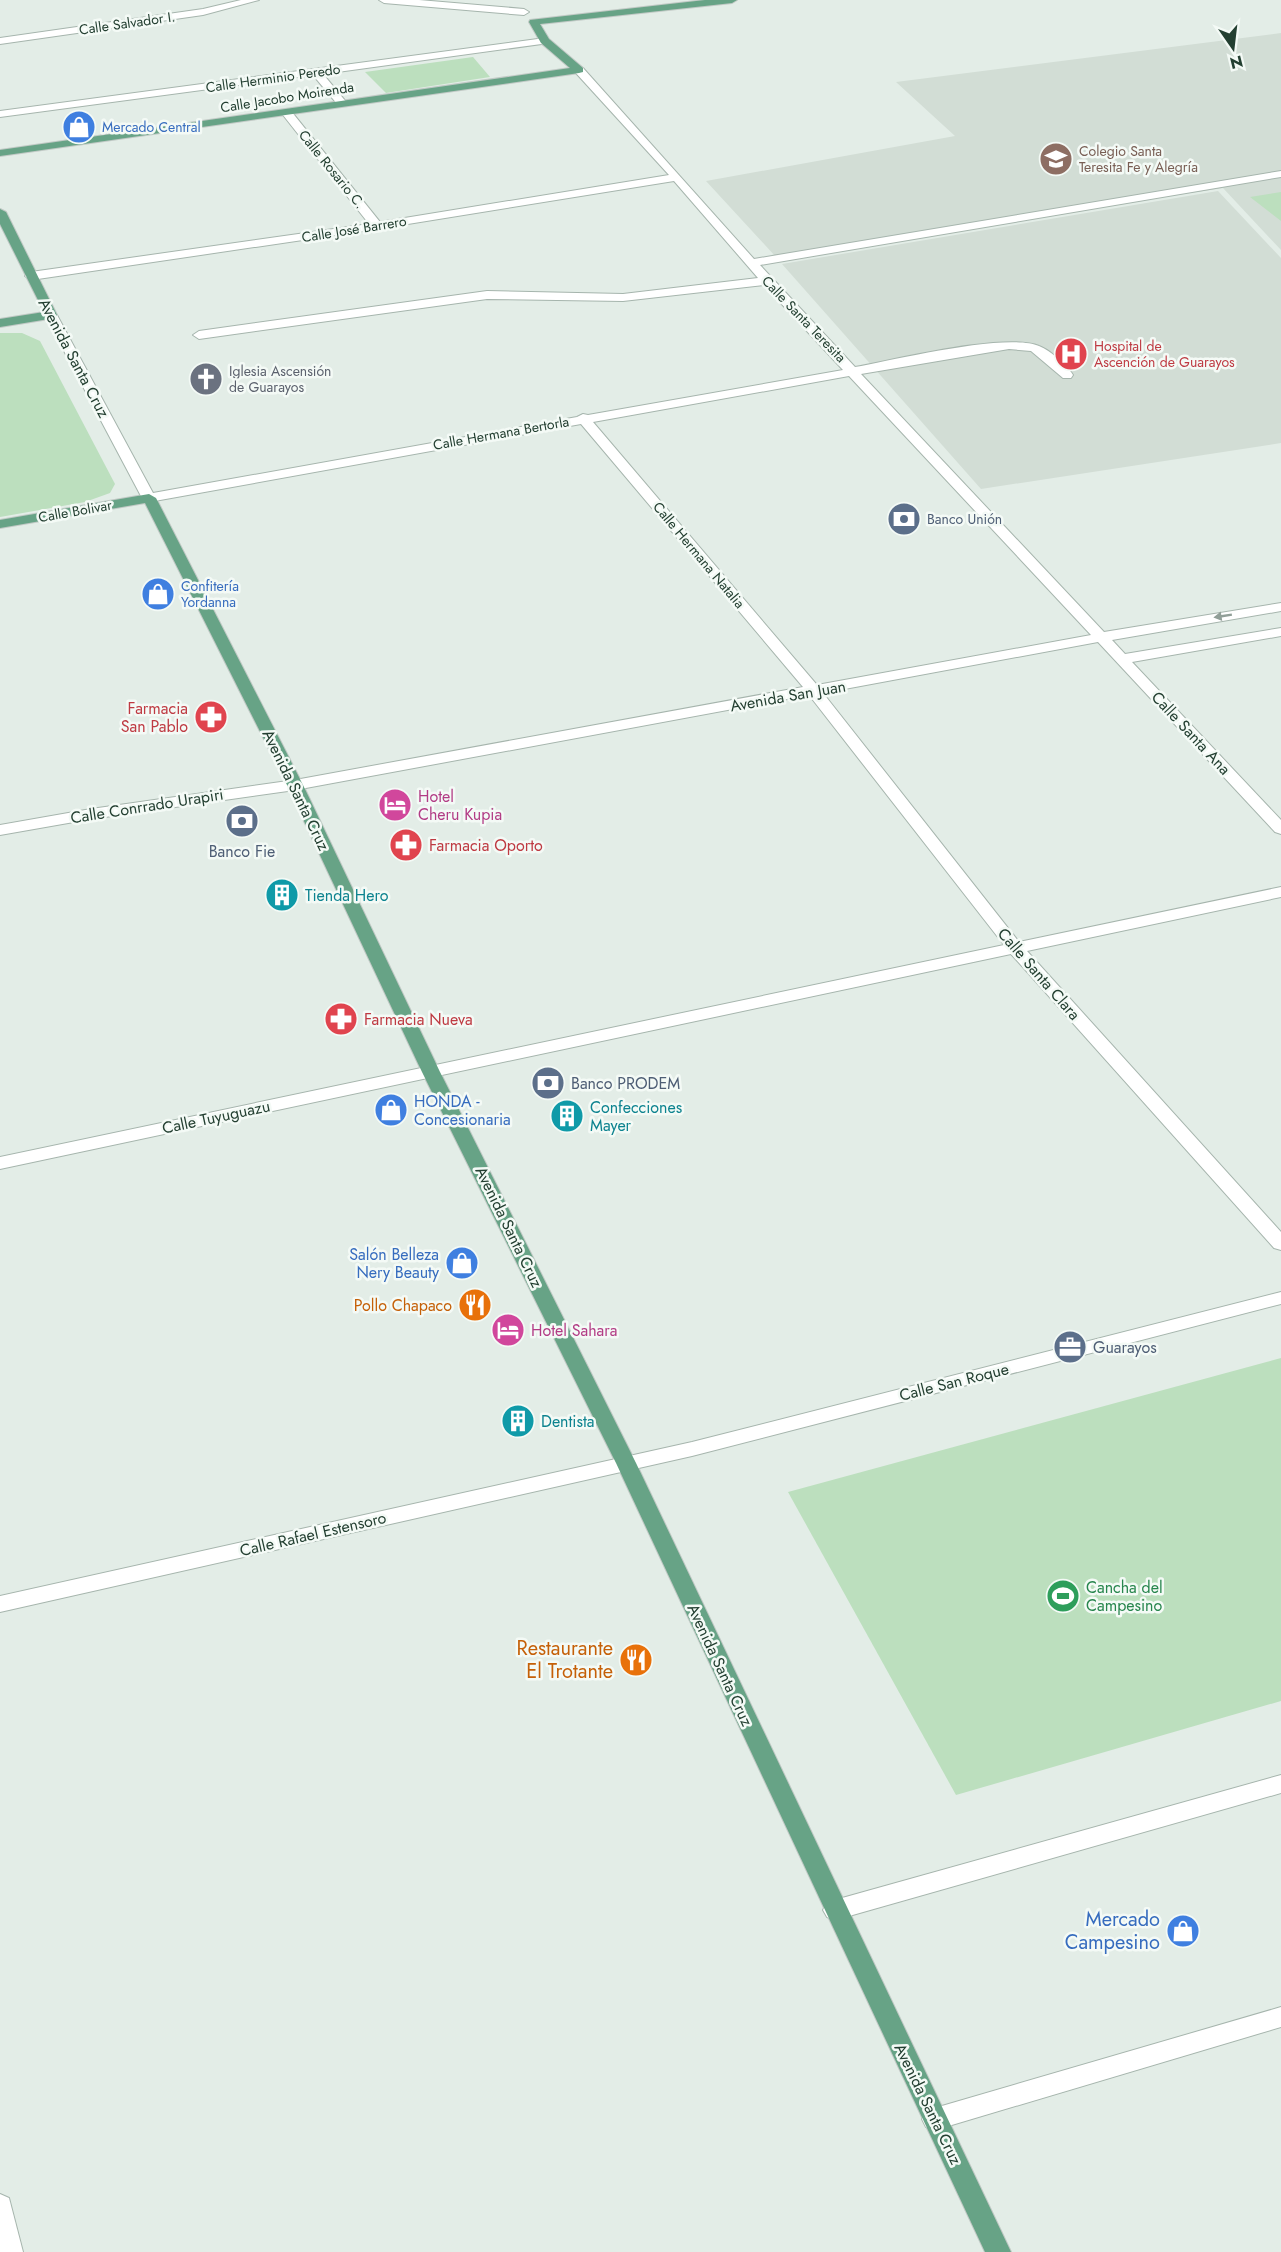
<svg xmlns="http://www.w3.org/2000/svg" width="1281" height="2252" viewBox="0 0 1281 2252" font-family="Jost,sans-serif">
  <rect width="100%" height="100%" fill="#e3ede7"/>
  <!-- built -->
  <g fill="#d2ddd5">
    <path d="M1281 33V250L1223 188 775 256 706 181 955 136 896 82Z"/>
    <path d="M1218 191 1281 258V443L981 489 782 264Z"/>
  </g>
  <!-- green -->
  <g fill="#bcdfbe">
    <path d="M473 57 490 77 386 93 365 72Z"/>
    <path d="M1281 192V221L1250 197Z"/>
    <path d="M0 333H22L40 341 115 484 110 493 85 502 0 517Z"/>
    <path d="M1281 1358V1701L956 1795 788 1492Z"/>
  </g>
  <g fill="none" stroke-linecap="round" stroke-linejoin="round">
    <defs>
      <g id="minor">
        <path d="M241 0H259L203 15 0 44V38L203 9Z"/>
        <path d="M379 0H419L524 9 529 12 524 15 384 3Z"/>
        <path d="M545 38 550 41 549 43 323 74 347 103 342 106 338 105 313 75 0 117V111Z"/>
        <path d="M579 67 583 68 754 259 1281 171V177L760 265 855 367C894 360 1007 332 1039 346 1052 351 1062 363 1071 372L1073 375 1071 378H1063L1031 351 1009 349 861 374 1104 632 1281 603V611L1112 640 1125 654 1281 628V636L1132 662 1281 820V834L1275 832 1098 642 823 693 1019 942 1281 887V897L1027 951 1281 1232V1250L1274 1248 1011 954 0 1169V1157L1004 945 809 695 295 790 91 819 0 835V825L91 809 295 780 803 687 581 424 149 502 142 498 45 315 51 311 57 315 153 493 577 417 583 414 588 415 843 370 764 285 623 301 487 299 199 339 193 335 199 331 487 291 623 294 758 278 674 181 377 229 31 280 25 276 31 272 369 224 283 115V111H291L380 222 669 175 575 72V68ZM849 376 1091 635 817 685 593 422Z"/>
        <path d="M1281 1292V1304L692 1456 0 1612V1596L692 1442Z"/>
        <path d="M1281 1775V1793L835 1920 827 1917 823 1910 827 1903 835 1900Z"/>
        <path d="M1281 2007V2027L935 2130 926 2127 922 2119 926 2111 935 2108Z"/>
        <path d="M0 2194 9 2198 23 2252H0Z"/>
      </g>
      <g id="major">
        <path d="M705 0H737L732 3 540 24 549 39 583 68V72L579 73 0 156V150L570 68 541 43 529 22 530 20Z"/>
        <path d="M0 209 6 212 57 315 55 318 0 327V319L44 312 0 224Z"/>
        <path d="M149 494 156 498 303 785 440 1072 636 1463 1011 2252H985L616 1463 422 1072 287 785 145 503 0 528V520Z"/>
      </g>
    </defs>
    <!-- minor casing -->
    <use href="#minor" stroke="#a6b5ad" stroke-width="2"/>
    <!-- major casing -->
    <use href="#major" stroke="#c1c9c5" stroke-width="2"/>
    <!-- minor -->
    <use href="#minor" fill="#fff" fill-rule="evenodd"/>
    <!-- major -->
    <use href="#major" fill="#67a386" fill-rule="evenodd"/>
  </g>
  <!-- one-way arrows -->
  <defs><path id="oneway-solid" d="M-6-.8H1V-3.2L6.5 0L1 3.2V.8H-6Z" transform="scale(1.5)"/></defs>
  <use fill="#919f98" href="#oneway-solid" transform="translate(1223 616) rotate(171)"/>
  <!-- icons -->
  <defs>
    <symbol id="shop-disc" viewBox="-11 -11 22 22"><circle r="9.5" fill="#3f7fe0" stroke="#f4faf6"/><path d="M-5-2.5h2.3a2.7 3.5 0 0 1 5.4 0H5L5.5 6h-11ZM-1.5-2.5h3a1.5 2.3 0 0 0-3 0Z" fill="#fff"/></symbol>
    <symbol id="school-disc" viewBox="-11 -11 22 22"><circle r="9.5" fill="#8d6e63" stroke="#f4faf6"/><path d="M0-5L7-2L0 1L-7-2ZM-4 1L0 2.5L4 1V4Q0 6-4 4Z" fill="#fff"/></symbol>
    <symbol id="hospital-disc" viewBox="-11 -11 22 22"><circle r="9.5" fill="#e0444e" stroke="#f4faf6"/><path d="M-5-5h3v3.5h4V-5h3V5h-3V1.5h-4V5h-3Z" fill="#fff"/></symbol>
    <symbol id="church-disc" viewBox="-11 -11 22 22"><circle r="9.5" fill="#6b7280" stroke="#f4faf6"/><path d="M-1.2-6h2.4v3.5h3.3v2.4h-3.3V6h-2.4V-.1h-3.3v-2.4h3.3Z" fill="#fff"/></symbol>
    <symbol id="bank-disc" viewBox="-11 -11 22 22"><circle r="9.5" fill="#5c6f8a" stroke="#f4faf6"/><path d="M-6-4H6V4H-6ZM0-2.3a2.3 2.3 0 1 0 0 4.6a2.3 2.3 0 1 0 0-4.6Z" fill="#fff"/></symbol>
    <symbol id="pharmacy-disc" viewBox="-11 -11 22 22"><circle r="9.5" fill="#e0444e" stroke="#f4faf6"/><path d="M-2-6h4v4h4v4h-4v4h-4v-4h-4v-4h4Z" fill="#fff"/></symbol>
    <symbol id="hotel-disc" viewBox="-11 -11 22 22"><circle r="9.5" fill="#d1479c" stroke="#f4faf6"/><path d="M-6-4.5h1.5V1H6V5H4.5V3h-9V5H-6ZM-4 0a1.8 1.8 0 1 1 3.6 0ZM.5 0V-2.5h3Q6-2.5 6 0Z" fill="#fff"/></symbol>
    <symbol id="building-disc" viewBox="-11 -11 22 22"><circle r="9.5" fill="#0f9aa8" stroke="#f4faf6"/><path d="M-4-6H4V6H1V3H-1V6H-4ZM-2.5-4.3h1.7v1.8h-1.7ZM.8-4.3h1.7v1.8H.8ZM-2.5-1h1.7V.8h-1.7ZM.8-1h1.7V.8H.8Z" fill="#fff"/></symbol>
    <symbol id="restaurant-disc" viewBox="-11 -11 22 22"><circle r="9.5" fill="#e8710a" stroke="#f4faf6"/><path d="M-5-6h1v4h1v-4h1v4h1v-4h1v5L-1.5 .5V6h-2V.5L-5-1ZM5-6V6H3V1.5H1.5Q1.5-4 5-6Z" fill="#fff"/></symbol>
    <symbol id="office-disc" viewBox="-11 -11 22 22"><circle r="9.5" fill="#5c6f8a" stroke="#f4faf6"/><path d="M-6-3h4V-5.5h4V-3h4V5H-6ZM-1-4.5V-3h2v-1.5ZM-6 0V1H6V0Z" fill="#fff"/></symbol>
    <symbol id="stadium-disc" viewBox="-11 -11 22 22"><circle r="9.5" fill="#2e9e5b" stroke="#f4faf6"/><path d="M0-5a6.5 5 0 1 0 0 10a6.5 5 0 1 0 0-10ZM-3.5-1.8h7v3.6h-7Z" fill="#fff"/></symbol>
  </defs>
  <g fill-rule="evenodd">
    <use href="#shop-disc" x="60" y="108" width="38" height="38"/>
    <use href="#school-disc" x="1037" y="140" width="38" height="38"/>
    <use href="#hospital-disc" x="1052" y="335" width="38" height="38"/>
    <use href="#church-disc" x="187" y="360" width="38" height="38"/>
    <use href="#bank-disc" x="885" y="500" width="38" height="38"/>
    <use href="#shop-disc" x="139" y="575" width="38" height="38"/>
    <use href="#pharmacy-disc" x="192" y="698" width="38" height="38"/>
    <use href="#hotel-disc" x="376" y="786" width="38" height="38"/>
    <use href="#bank-disc" x="223" y="802" width="38" height="38"/>
    <use href="#pharmacy-disc" x="387" y="826" width="38" height="38"/>
    <use href="#building-disc" x="263" y="876" width="38" height="38"/>
    <use href="#pharmacy-disc" x="322" y="1000" width="38" height="38"/>
    <use href="#bank-disc" x="529" y="1064" width="38" height="38"/>
    <use href="#shop-disc" x="372" y="1091" width="38" height="38"/>
    <use href="#building-disc" x="548" y="1097" width="38" height="38"/>
    <use href="#shop-disc" x="443" y="1244" width="38" height="38"/>
    <use href="#restaurant-disc" x="456" y="1286" width="38" height="38"/>
    <use href="#hotel-disc" x="489" y="1311" width="38" height="38"/>
    <use href="#office-disc" x="1051" y="1328" width="38" height="38"/>
    <use href="#building-disc" x="499" y="1402" width="38" height="38"/>
    <use href="#stadium-disc" x="1044" y="1577" width="38" height="38"/>
    <use href="#restaurant-disc" x="617" y="1641" width="38" height="38"/>
    <use href="#shop-disc" x="1164" y="1912" width="38" height="38"/>
  </g>
  <g text-anchor="middle" dominant-baseline="central" stroke-width="5" stroke-linejoin="round" paint-order="stroke">
    <!-- far-street labels -->
    <g font-size="14" fill="#233f31" stroke="#f4faf6">
      <text transform="translate(127 23) rotate(-8)">Calle Salvador I.</text>
      <text transform="translate(273 78) rotate(-8)">Calle Herminio Peredo</text>
      <text transform="translate(287 97) rotate(-9)">Calle Jacobo Moirenda</text>
      <text transform="translate(332 169) rotate(51)">Calle Rosario C.</text>
      <text transform="translate(354 229) rotate(-9)">Calle José Barrero</text>
      <text transform="translate(804 319) rotate(46)">Calle Santa Teresita</text>
      <text transform="translate(501 433) rotate(-10)">Calle Hermana Bertorla</text>
      <text transform="translate(75 511) rotate(-10)">Calle Bolivar</text>
      <text transform="translate(699 555) rotate(50)">Calle Hermana Natalia</text>
    </g>
    <!-- far-shop labels -->
    <g font-size="14" fill="#366cbe" stroke="#f4faf6" text-anchor="start">
      <text x="102" y="127">Mercado Central</text>
      <text x="181" y="586">Confitería<tspan x="181" dy="16">Yordanna</tspan></text>
    </g>
    <!-- far-education labels -->
    <g font-size="14" fill="#785e54" stroke="#f4faf6" text-anchor="start">
      <text x="1079" y="151">Colegio Santa<tspan x="1079" dy="16">Teresita Fe y Alegría</tspan></text>
    </g>
    <!-- far-health labels -->
    <g font-size="14" fill="#be3a42" stroke="#f4faf6" text-anchor="start">
      <text x="1094" y="346">Hospital de<tspan x="1094" dy="16">Ascención de Guarayos</tspan></text>
    </g>
    <!-- far-worship labels -->
    <g font-size="14" fill="#5b616d" stroke="#f4faf6" text-anchor="start">
      <text x="229" y="371">Iglesia Ascensión<tspan x="229" dy="16">de Guarayos</tspan></text>
    </g>
    <!-- far-service labels -->
    <g font-size="14" fill="#4e5e75" stroke="#f4faf6" text-anchor="start">
      <text x="927" y="519">Banco Unión</text>
    </g>
    <!-- street labels -->
    <g font-size="16" fill="#233f31" stroke="#f4faf6">
      <text transform="translate(74 358) rotate(62)">Avenida Santa Cruz</text>
      <text transform="translate(788 696) rotate(-10)">Avenida San Juan</text>
      <text transform="translate(1191 733) rotate(47)">Calle Santa Ana</text>
      <text transform="translate(296 790) rotate(64)">Avenida Santa Cruz</text>
      <text transform="translate(147 806) rotate(-9)">Calle Conrrado Urapiri</text>
      <text transform="translate(1039 974) rotate(49)">Calle Santa Clara</text>
      <text transform="translate(216 1117) rotate(-12)">Calle Tuyuguazu</text>
      <text transform="translate(509 1227) rotate(64)">Avenida Santa Cruz</text>
      <text transform="translate(954 1382) rotate(-14)">Calle San Roque</text>
      <text transform="translate(313 1534) rotate(-13)">Calle Rafael Estensoro</text>
      <text transform="translate(720 1665) rotate(65)">Avenida Santa Cruz</text>
      <text transform="translate(928 2104) rotate(64)">Avenida Santa Cruz</text>
    </g>
    <!-- health labels -->
    <g font-size="16" fill="#be3a42" stroke="#f4faf6" text-anchor="start">
      <text x="188" y="708" text-anchor="end">Farmacia<tspan x="188" dy="18">San Pablo</tspan></text>
      <text x="429" y="845">Farmacia Oporto</text>
      <text x="364" y="1019">Farmacia Nueva</text>
    </g>
    <!-- hotel labels -->
    <g font-size="16" fill="#b23c85" stroke="#f4faf6" text-anchor="start">
      <text x="418" y="796">Hotel<tspan x="418" dy="18">Cheru Kupia</tspan></text>
      <text x="531" y="1330">Hotel Sahara</text>
    </g>
    <!-- service labels -->
    <g font-size="16" fill="#4e5e75" stroke="#f4faf6" text-anchor="start">
      <text x="242" y="851" text-anchor="middle">Banco Fie</text>
      <text x="571" y="1083">Banco PRODEM</text>
      <text x="1093" y="1347">Guarayos</text>
    </g>
    <!-- culture labels -->
    <g font-size="16" fill="#0d838f" stroke="#f4faf6" text-anchor="start">
      <text x="305" y="895">Tienda Hero</text>
      <text x="590" y="1107">Confecciones<tspan x="590" dy="18">Mayer</tspan></text>
      <text x="541" y="1421">Dentista</text>
    </g>
    <!-- shop labels -->
    <g font-size="16" fill="#366cbe" stroke="#f4faf6" text-anchor="start">
      <text x="414" y="1101">HONDA -<tspan x="414" dy="18">Concesionaria</tspan></text>
      <text x="439" y="1254" text-anchor="end">Salón Belleza<tspan x="439" dy="18">Nery Beauty</tspan></text>
    </g>
    <!-- food labels -->
    <g font-size="16" fill="#c56008" stroke="#f4faf6" text-anchor="end">
      <text x="452" y="1305">Pollo Chapaco</text>
    </g>
    <!-- leisure labels -->
    <g font-size="16" fill="#27864d" stroke="#f4faf6" text-anchor="start">
      <text x="1086" y="1587">Cancha del<tspan x="1086" dy="18">Campesino</tspan></text>
    </g>
    <!-- near-food labels -->
    <g font-size="20" fill="#c56008" stroke="#f4faf6" text-anchor="end">
      <text x="613" y="1648">Restaurante<tspan x="613" dy="23">El Trotante</tspan></text>
    </g>
    <!-- near-shop labels -->
    <g font-size="20" fill="#366cbe" stroke="#f4faf6" text-anchor="end">
      <text x="1160" y="1919">Mercado<tspan x="1160" dy="23">Campesino</tspan></text>
    </g>
  </g>
  <!-- north arrow -->
  <g transform="translate(1233 48) rotate(166)" stroke="#f4faf6" stroke-width="4.5" paint-order="stroke">
  <path d="M0-4.5L10 22L0 15L-10 22Z" fill="#233f31"/>
  <text y="-9" font-size="16" font-weight="bold" text-anchor="middle" fill="#233f31">N</text>
  </g>
</svg>
